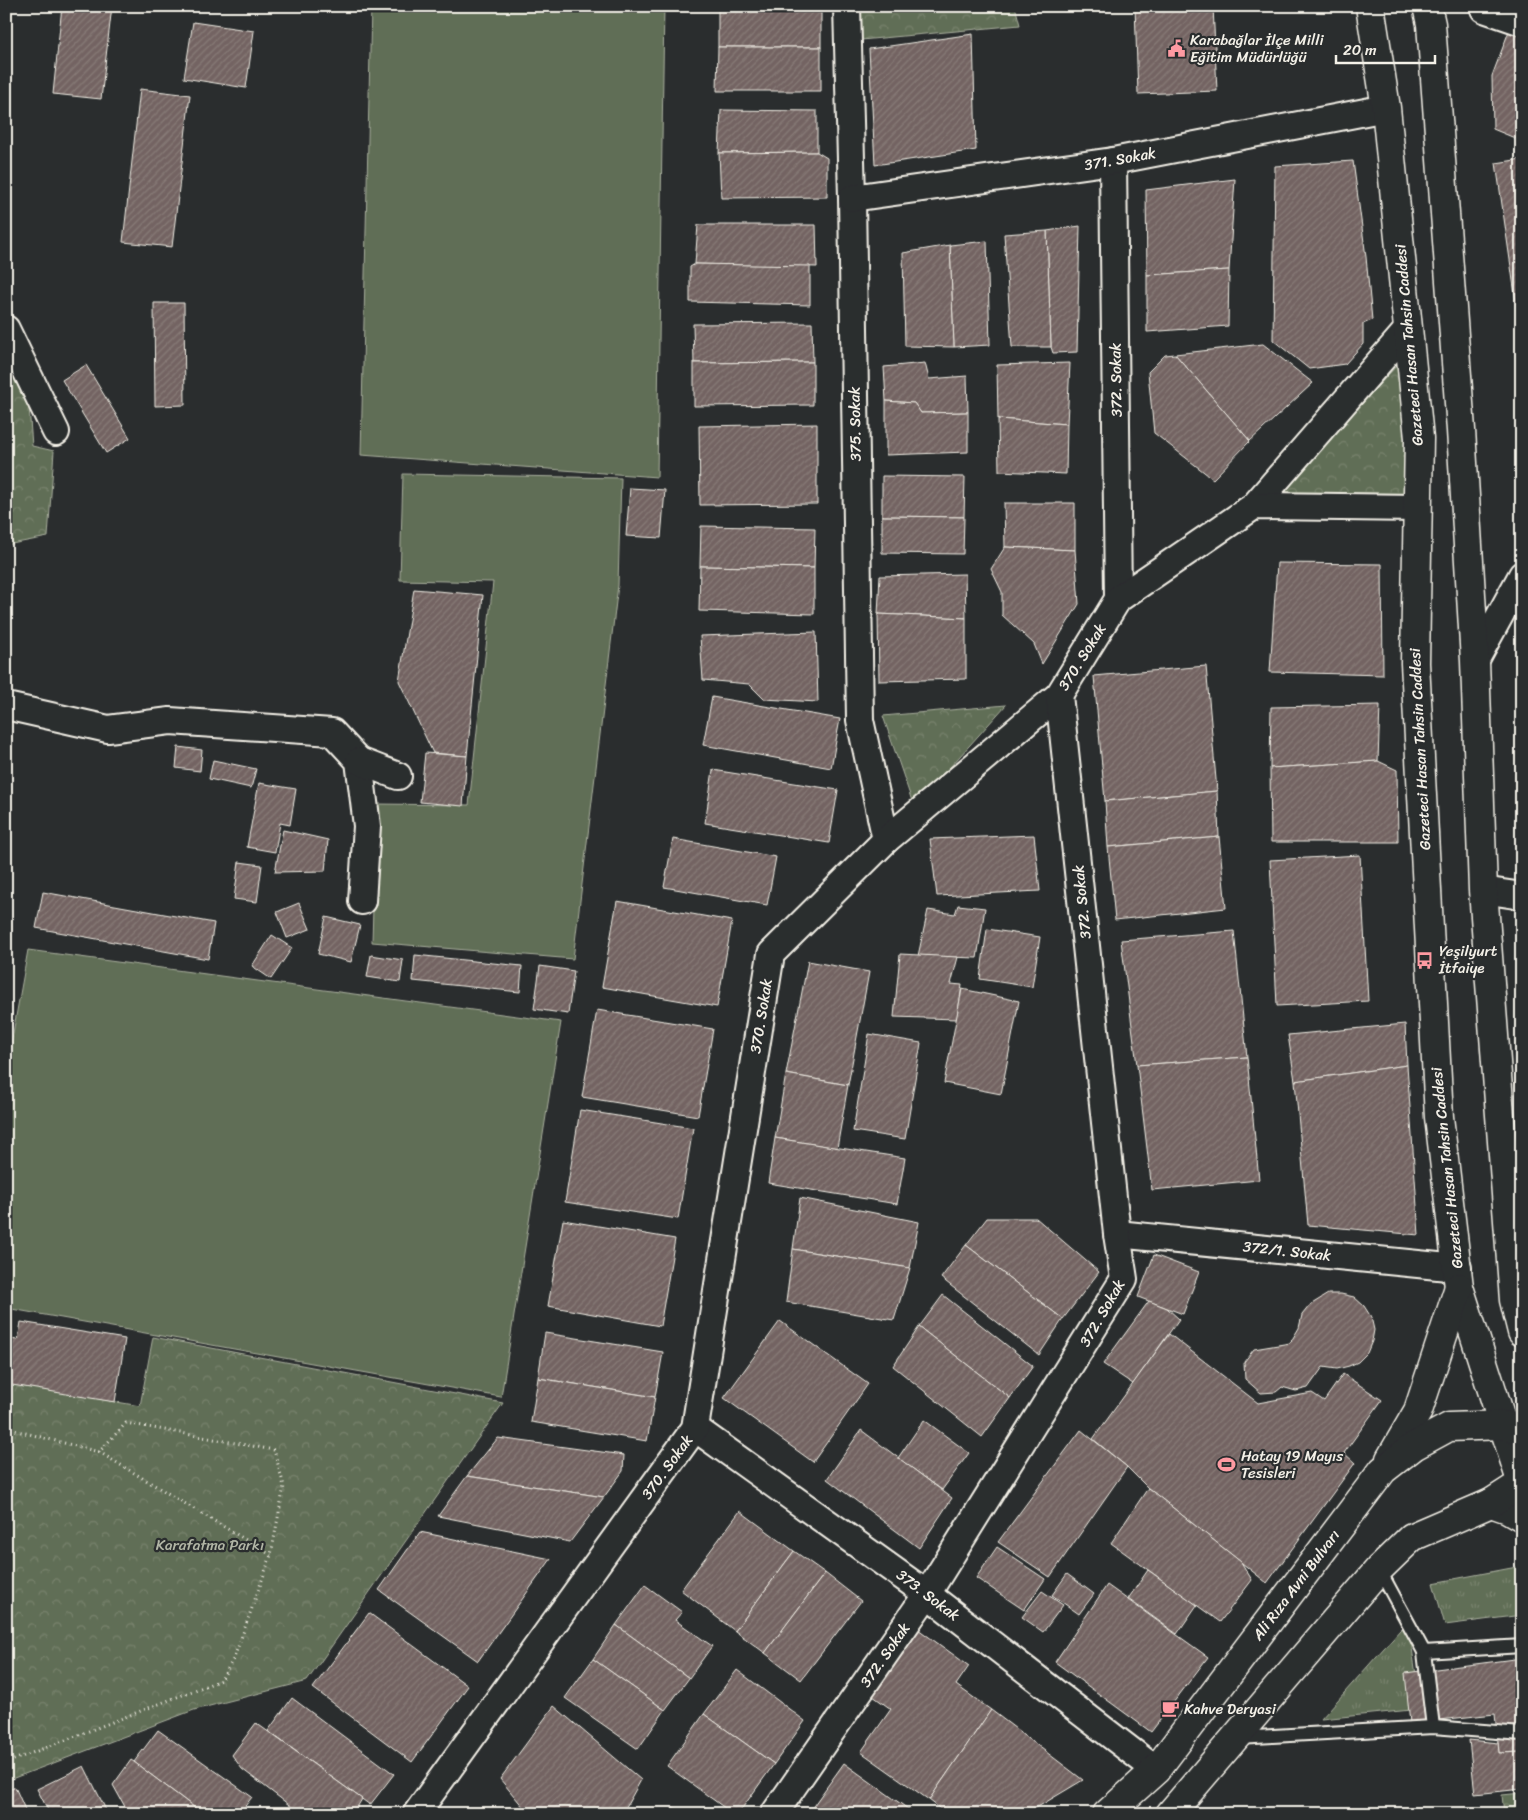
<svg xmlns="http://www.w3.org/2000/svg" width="1528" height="1820" viewBox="0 0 1528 1820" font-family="Sriracha,sans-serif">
  <defs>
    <pattern id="grass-tufts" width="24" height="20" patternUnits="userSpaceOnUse" patternTransform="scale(1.25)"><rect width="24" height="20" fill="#616e56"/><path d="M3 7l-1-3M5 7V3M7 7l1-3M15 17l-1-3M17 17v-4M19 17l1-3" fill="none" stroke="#78836e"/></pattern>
    <pattern id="park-crowns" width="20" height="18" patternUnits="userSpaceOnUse" patternTransform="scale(1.25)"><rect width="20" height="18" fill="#616e56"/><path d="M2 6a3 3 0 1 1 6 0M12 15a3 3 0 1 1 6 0" fill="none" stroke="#78836e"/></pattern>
    <pattern id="building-hatch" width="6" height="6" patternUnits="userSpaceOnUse" patternTransform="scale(1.25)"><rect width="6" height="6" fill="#736462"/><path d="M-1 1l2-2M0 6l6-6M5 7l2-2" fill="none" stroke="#887b78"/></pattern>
  </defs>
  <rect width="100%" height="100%" fill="#2a2d2e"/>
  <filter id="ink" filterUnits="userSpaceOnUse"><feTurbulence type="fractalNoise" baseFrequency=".02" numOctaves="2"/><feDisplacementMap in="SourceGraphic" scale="10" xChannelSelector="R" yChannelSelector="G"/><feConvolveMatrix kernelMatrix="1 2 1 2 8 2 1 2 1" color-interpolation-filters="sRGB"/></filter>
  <g filter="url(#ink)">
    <!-- grass -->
    <g fill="url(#grass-tufts)" stroke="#aab09f">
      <path d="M1522 1566V1615L1445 1625 1433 1583Z"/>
      <path d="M1408 1621 1421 1709 1321 1719Z"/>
    </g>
    <!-- park -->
    <g fill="url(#park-crowns)" stroke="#aab09f">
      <path d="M859 6H1015L1020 25 861 40Z"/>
      <path d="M1409 352 1420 499 1274 500Z"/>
      <path d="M6 362 29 407 32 446 54 451 48 537 6 545Z"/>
      <path d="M1006 705 914 807 883 716Z"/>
      <path d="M153 1337 503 1403 307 1681 194 1710 6 1781V1383L140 1406Z"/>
      <path d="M1522 1793V1814H1504L1502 1795Z"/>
    </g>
    <!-- garden -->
    <g fill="#616e56" stroke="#aab09f">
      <path d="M371 6H664L657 477 361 455Z"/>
      <path d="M403 474 621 478 618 585 573 959 372 942 376 804 469 805 493 582 400 580Z"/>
      <path d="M28 950 561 1022 501 1397 6 1308V1072Z"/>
    </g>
    <!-- building -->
    <g fill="url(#building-hatch)" stroke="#f4f1e8">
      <path d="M62 6H112L101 99 53 94Z"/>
      <rect x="718" y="6" width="103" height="41"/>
      <path d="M1135 6H1213L1217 91 1138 94Z"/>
      <path d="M193 22 254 31 246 88 184 78Z"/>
      <path d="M1509 31 1522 36V141L1493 129 1492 76Z"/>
      <path d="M973 34 976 150 875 165 869 49Z"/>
      <path d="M718 47H821V91H717Z"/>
      <path d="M140 89 190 95 172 247 123 242Z"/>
      <path d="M721 110 817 111V152L719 153Z"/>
      <path d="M817 152 827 158V197L721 198 719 153Z"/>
      <path d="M1522 159V343L1496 163Z"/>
      <path d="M1353 161 1366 257 1372 320 1363 324V344L1345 364 1309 369 1273 340 1275 166Z"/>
      <path d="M1235 179 1229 270 1147 275 1146 190Z"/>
      <path d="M698 225H816L817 267 695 264Z"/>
      <path d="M1080 226 1077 352 1053 353 1051 347 1047 231Z"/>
      <path d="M1047 231 1051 347H1012L1004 234Z"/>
      <path d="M987 241 990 345 954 347 950 245Z"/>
      <path d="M950 245 954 347 905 346 903 253Z"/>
      <path d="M695 264 810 266V305L690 302V267Z"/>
      <path d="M1229 270 1228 326 1147 332V275Z"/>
      <path d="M154 303H184L185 405 155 406Z"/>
      <path d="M812 323 813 362 694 363 693 324Z"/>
      <path d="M1263 344 1313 383 1250 441 1175 354Z"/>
      <path d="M1175 354 1250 441 1213 479 1154 433 1148 372 1165 355Z"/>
      <path d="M813 362V405L694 406V363Z"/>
      <path d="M925 363 929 379 967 376 968 412 921 413 914 403 886 401 884 367Z"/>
      <path d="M1070 363 1067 424 998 419 997 365Z"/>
      <path d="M86 365 130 438 106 453 62 380Z"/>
      <path d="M886 401 914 403 921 413 968 412V452L886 455Z"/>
      <path d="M998 419 1067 424 1066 474 999 471Z"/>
      <path d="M817 424V504L700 505 699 426Z"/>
      <path d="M882 476 965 477 964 517 882 516Z"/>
      <path d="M630 488 665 490 661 538 626 536Z"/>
      <path d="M1004 503H1075V550L1005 547Z"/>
      <path d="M882 516 964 517 963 554 882 553Z"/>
      <path d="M701 526 815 528 814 568 700 566Z"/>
      <path d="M1005 547 1075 550 1079 604 1042 664 1034 644 1002 615V592L991 569Z"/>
      <path d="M1277 563 1382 564 1383 675 1270 672Z"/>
      <path d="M700 566 814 568V614L699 611Z"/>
      <path d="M965 574 966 618 878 614 880 576Z"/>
      <path d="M414 589 483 595 467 756 433 753 399 681Z"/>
      <path d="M878 614 966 618V679L879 681Z"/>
      <path d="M816 632 818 702 764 699 749 684 703 680 700 636Z"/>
      <path d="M1206 666 1217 791 1105 801 1094 676Z"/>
      <path d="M712 697 840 719 831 768 703 745Z"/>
      <path d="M1380 705 1378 761 1270 768 1271 707Z"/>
      <path d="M178 747 202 750 200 771 176 768Z"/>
      <path d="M425 753 467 756 463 806 420 802Z"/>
      <path d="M213 760 256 769 251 788 209 779Z"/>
      <path d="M1378 761 1397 770 1398 842H1271L1270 768Z"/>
      <path d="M713 770 838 790 829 843 705 823Z"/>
      <path d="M259 783 296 789 290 825 280 823 275 852 247 847Z"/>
      <path d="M1217 791 1219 837 1108 847 1105 801Z"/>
      <path d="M283 830 328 840 325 871 275 872Z"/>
      <path d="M1034 835 1040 891 937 896 930 839Z"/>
      <path d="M1219 837 1226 908 1115 920 1108 847Z"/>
      <path d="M673 839 776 857 767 905 664 887Z"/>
      <path d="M1360 855 1368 1001 1277 1006 1270 860Z"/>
      <path d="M239 862 262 865 257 902 234 899Z"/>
      <path d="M43 892 214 923 208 959 36 928Z"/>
      <path d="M617 901 732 921 717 1007 602 987Z"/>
      <path d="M299 903 310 929 287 938 277 912Z"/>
      <path d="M958 905 985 908 977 958 918 956 928 910 955 914Z"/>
      <path d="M326 917 360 925 351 962 318 954Z"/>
      <path d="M987 929 1040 937 1032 987 980 979Z"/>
      <path d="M1234 931 1247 1057 1137 1065 1121 940Z"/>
      <path d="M272 935 292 948 271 979 252 966Z"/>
      <path d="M900 954 958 957 951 984 962 985 957 1019 894 1017Z"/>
      <path d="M371 955 403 960 400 982 367 977Z"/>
      <path d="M415 955 522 966 520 992 413 981Z"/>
      <path d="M808 961 869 972 848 1085 786 1074Z"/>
      <path d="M540 966 574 971 568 1014 534 1009Z"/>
      <path d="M962 989 1019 1001 1001 1094 944 1083Z"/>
      <path d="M597 1010 713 1029 698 1116 582 1097Z"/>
      <path d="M1405 1024 1407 1065 1295 1081 1288 1035Z"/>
      <path d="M869 1034 921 1043 905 1139 853 1131Z"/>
      <path d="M1247 1057 1259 1180 1152 1190 1137 1065Z"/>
      <path d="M1407 1065 1419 1235 1308 1225 1295 1081Z"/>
      <path d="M786 1074 848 1085 837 1148 775 1138Z"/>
      <path d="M580 1110 693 1128 678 1219 565 1202Z"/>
      <path d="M775 1138 905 1158 897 1204 768 1183Z"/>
      <path d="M800 1198 919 1222 910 1268 793 1249Z"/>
      <path d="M987 1218H1036L1099 1272 1063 1319 966 1245Z"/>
      <path d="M563 1220 675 1239 660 1326 548 1306Z"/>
      <path d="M966 1245 1063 1319 1039 1355 941 1278Z"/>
      <path d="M793 1249 910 1268 894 1320 786 1302Z"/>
      <path d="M1154 1255 1199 1272 1183 1314 1138 1297Z"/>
      <path d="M1328 1294H1341L1354 1297 1364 1306 1371 1317 1374 1330 1372 1341 1367 1353 1358 1362 1349 1366 1337 1369 1323 1367 1308 1388 1296 1391 1282 1387 1276 1392 1261 1393 1245 1379 1244 1362 1254 1349 1290 1343 1299 1328 1302 1315 1310 1305Z"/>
      <path d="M943 1295 1033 1366 1010 1398 919 1327Z"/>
      <path d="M1149 1301 1167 1308 1179 1319 1133 1384 1103 1364Z"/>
      <path d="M780 1321 868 1384 813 1462 724 1398Z"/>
      <path d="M21 1322 125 1339 115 1402 6 1384V1339L18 1340Z"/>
      <path d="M919 1327 1010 1398 982 1437 893 1366Z"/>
      <path d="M545 1333 663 1352 655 1397 538 1378Z"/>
      <path d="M1169 1334 1258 1403 1312 1393 1324 1401 1343 1374 1382 1400 1344 1453 1355 1463 1267 1583 1148 1488 1127 1467 1093 1439Z"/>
      <path d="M538 1378 655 1397 647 1441 531 1422Z"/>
      <path d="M924 1420 969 1453 942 1490 898 1458Z"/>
      <path d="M861 1430 952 1498 919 1548 827 1479Z"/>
      <path d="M1081 1430 1127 1467 1050 1577 998 1542Z"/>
      <path d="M498 1438 624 1455 623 1471 604 1497 467 1476Z"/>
      <path d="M467 1476 604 1497 570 1542 438 1516Z"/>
      <path d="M1148 1488 1241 1562 1252 1580 1220 1622 1111 1543Z"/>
      <path d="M740 1511 794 1551 735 1631 681 1590Z"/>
      <path d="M420 1532 551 1559 478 1661 379 1590Z"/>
      <path d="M997 1547 1045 1579 1024 1610 976 1578Z"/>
      <path d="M794 1551 825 1573 765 1653 735 1631Z"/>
      <path d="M1148 1570 1197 1605 1177 1634 1128 1599Z"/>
      <path d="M825 1573 861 1601 801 1680 765 1653Z"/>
      <path d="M1067 1574 1094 1594 1079 1614 1052 1595Z"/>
      <path d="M645 1585 682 1612 675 1620 712 1646 689 1678 616 1625Z"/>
      <path d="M1107 1585 1208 1657 1151 1732 1055 1662Z"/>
      <path d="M1042 1591 1063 1605 1043 1632 1022 1617Z"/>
      <path d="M369 1613 468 1686 412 1762 313 1688Z"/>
      <path d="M616 1625 689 1678 665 1710 593 1659Z"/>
      <path d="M918 1629 969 1666 956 1685 991 1710 929 1800 861 1752 891 1709 873 1696Z"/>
      <path d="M1522 1658V1752L1499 1753 1495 1714 1410 1723 1405 1673Z"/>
      <path d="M593 1659 665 1710 638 1749 565 1698Z"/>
      <path d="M737 1670 805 1721 774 1764 704 1714Z"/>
      <path d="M292 1698 394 1774 370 1805 268 1731Z"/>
      <path d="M554 1706 641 1780 622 1814H529L500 1779Z"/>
      <path d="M991 1710 1083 1780 1026 1814H947L929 1800Z"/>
      <path d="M704 1714 774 1764 738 1814H733L667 1766Z"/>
      <path d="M256 1723 362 1799 353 1814H301L242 1769 232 1755Z"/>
      <path d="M158 1730 252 1797 239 1814H203L134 1762Z"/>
      <path d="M1469 1740 1498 1743 1499 1753 1522 1752V1789L1475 1794Z"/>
      <path d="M131 1760 134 1762 203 1814H129L113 1785Z"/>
      <path d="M844 1763 915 1814H811L809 1812Z"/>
      <path d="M84 1766 108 1814H50L37 1789Z"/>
      <path d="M15 1787 27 1814H6V1791Z"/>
      <path d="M673 1807 689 1814H669Z"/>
    </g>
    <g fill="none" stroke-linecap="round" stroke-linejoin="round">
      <defs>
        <g id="service">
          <path d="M1379 1569 1424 1652 1522 1646"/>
          <path d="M1424 1652 1433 1727"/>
          <path d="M1237 1738 1433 1727 1522 1734"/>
        </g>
        <g id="minor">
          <path d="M847 6 852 198 860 720 886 840"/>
          <path d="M1484 9 1522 22"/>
          <path d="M1113 161 1118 599"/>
          <path d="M852 198 1113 161 1386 108"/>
          <path d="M6 329 56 432"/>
          <path d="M1254 506 1408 329"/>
          <path d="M1475 661 1522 575"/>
          <path d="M6 706 108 729 170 721 332 732 359 761 367 826 362 901"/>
          <path d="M359 761 398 776"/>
          <path d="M1483 890 1522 896"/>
          <path d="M1117 1234 1458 1268"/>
          <path d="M695 1428 927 1594 1156 1770"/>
          <path d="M416 1814 695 1428 771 954 886 840 1059 695 1118 599 1254 506 1418 508"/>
          <path d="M774 1814 927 1594 1124 1279 1117 1234 1059 695"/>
        </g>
        <g id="secondary">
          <path d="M1370 6 1386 108 1419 438 1415 663 1439 1117 1459 1287 1522 1484"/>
          <path d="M1427 6 1431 24 1461 430 1475 661 1483 890 1514 1300 1522 1332"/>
          <path d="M1390 1459 1418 1411 1459 1287"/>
          <path d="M1491 1503 1508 1509 1522 1517"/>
          <path d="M1107 1814 1156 1770 1383 1470 1414 1446 1449 1427 1504 1425 1520 1430"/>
          <path d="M1170 1814 1379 1569 1412 1537 1491 1503 1522 1483"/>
        </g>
      </defs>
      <!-- service casing -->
      <use href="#service" stroke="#f4f1e8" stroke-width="16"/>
      <!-- minor casing -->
      <use href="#minor" stroke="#f4f1e8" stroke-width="30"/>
      <!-- secondary casing -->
      <use href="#secondary" stroke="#f4f1e8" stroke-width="31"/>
      <!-- path -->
      <g stroke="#f4f1e8" stroke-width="3" stroke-dasharray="1 4" stroke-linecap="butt">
        <path d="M6 1428 99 1452 126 1423 274 1450 284 1486 271 1555 234 1658 221 1680 6 1763"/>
        <path d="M99 1452 271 1555"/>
      </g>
      <!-- service -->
      <use href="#service" stroke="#2a2d2e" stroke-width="12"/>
      <!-- minor -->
      <use href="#minor" stroke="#2a2d2e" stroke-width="26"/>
      <!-- secondary -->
      <use href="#secondary" stroke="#2a2d2e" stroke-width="28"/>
    </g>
  </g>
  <!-- icons -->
  <defs>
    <symbol id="civic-bare" viewBox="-9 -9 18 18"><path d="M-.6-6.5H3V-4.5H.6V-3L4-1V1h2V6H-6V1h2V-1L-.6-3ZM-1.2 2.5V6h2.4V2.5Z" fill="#ff9aa2" stroke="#2a2d2e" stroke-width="2.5" paint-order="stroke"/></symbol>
    <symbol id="bus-bare" viewBox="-9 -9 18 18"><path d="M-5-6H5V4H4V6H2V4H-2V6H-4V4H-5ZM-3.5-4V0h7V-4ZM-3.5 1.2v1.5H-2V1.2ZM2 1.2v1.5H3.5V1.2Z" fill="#ff9aa2" stroke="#2a2d2e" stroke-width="2.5" paint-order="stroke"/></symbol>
    <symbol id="stadium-bare" viewBox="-9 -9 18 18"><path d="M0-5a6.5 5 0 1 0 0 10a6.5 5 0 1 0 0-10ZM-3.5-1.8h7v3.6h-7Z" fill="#ff9aa2" stroke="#2a2d2e" stroke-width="2.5" paint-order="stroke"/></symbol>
    <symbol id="cafe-bare" viewBox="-9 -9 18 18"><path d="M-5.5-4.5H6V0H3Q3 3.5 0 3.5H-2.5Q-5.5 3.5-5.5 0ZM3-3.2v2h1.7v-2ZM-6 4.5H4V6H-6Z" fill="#ff9aa2" stroke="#2a2d2e" stroke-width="2.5" paint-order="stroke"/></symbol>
  </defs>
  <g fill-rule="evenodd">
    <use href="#civic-bare" x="1164" y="36" width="25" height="25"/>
    <use href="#bus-bare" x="1412" y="948" width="25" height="25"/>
    <use href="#stadium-bare" x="1214" y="1452" width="25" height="25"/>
    <use href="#cafe-bare" x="1158" y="1696" width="25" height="25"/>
  </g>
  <g text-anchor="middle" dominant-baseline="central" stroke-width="4.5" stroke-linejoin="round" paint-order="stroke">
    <!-- poi labels -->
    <g font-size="15" fill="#f4f1e8" stroke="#2a2d2e" text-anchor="start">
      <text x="1190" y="40">Karabağlar İlçe Milli<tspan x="1190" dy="17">Eğitim Müdürlüğü</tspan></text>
      <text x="1439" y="951">Yeşilyurt<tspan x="1439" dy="17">İtfaiye</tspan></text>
      <text x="1241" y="1456">Hatay 19 Mayıs<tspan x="1241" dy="17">Tesisleri</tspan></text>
      <text x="1184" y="1709">Kahve Deryasi</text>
    </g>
    <!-- street labels -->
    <g font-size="15" fill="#f4f1e8" stroke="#2a2d2e">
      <text transform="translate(1120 159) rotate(-10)">371. Sokak</text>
      <text transform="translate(1409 345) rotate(-95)">Gazeteci Hasan Tahsin Caddesi</text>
      <text transform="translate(1116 380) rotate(-91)">372. Sokak</text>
      <text transform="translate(855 424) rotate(-91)">375. Sokak</text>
      <text transform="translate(1082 657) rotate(-58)">370. Sokak</text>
      <text transform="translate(1420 749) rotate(-93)">Gazeteci Hasan Tahsin Caddesi</text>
      <text transform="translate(1082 902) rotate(-96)">372. Sokak</text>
      <text transform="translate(761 1016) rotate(-81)">370. Sokak</text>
      <text transform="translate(1447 1168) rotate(-96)">Gazeteci Hasan Tahsin Caddesi</text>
      <text transform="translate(1287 1251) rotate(6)">372/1. Sokak</text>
      <text transform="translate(1102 1313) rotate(-60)">372. Sokak</text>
      <text transform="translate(667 1467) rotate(-54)">370. Sokak</text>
      <text transform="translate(1296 1585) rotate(-53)">Ali Rıza Avni Bulvarı</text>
      <text transform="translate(928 1595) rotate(37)">373. Sokak</text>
      <text transform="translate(885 1655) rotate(-55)">372. Sokak</text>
    </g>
    <!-- park labels -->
    <g font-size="15" fill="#b2b6a6" stroke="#2a2d2e">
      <text x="210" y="1545">Karafatma Parkı</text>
    </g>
  </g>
  <!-- margin -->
  <rect width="1528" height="1820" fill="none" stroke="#2a2d2e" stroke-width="25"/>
  <rect x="12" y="12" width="1503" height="1795" fill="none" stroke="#f4f1e8" stroke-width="2" filter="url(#ink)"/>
  <!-- scale -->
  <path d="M1336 55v8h99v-8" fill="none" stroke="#f4f1e8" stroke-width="2.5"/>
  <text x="1343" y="55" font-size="15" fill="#f4f1e8" stroke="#2a2d2e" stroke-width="4" paint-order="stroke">20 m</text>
</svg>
